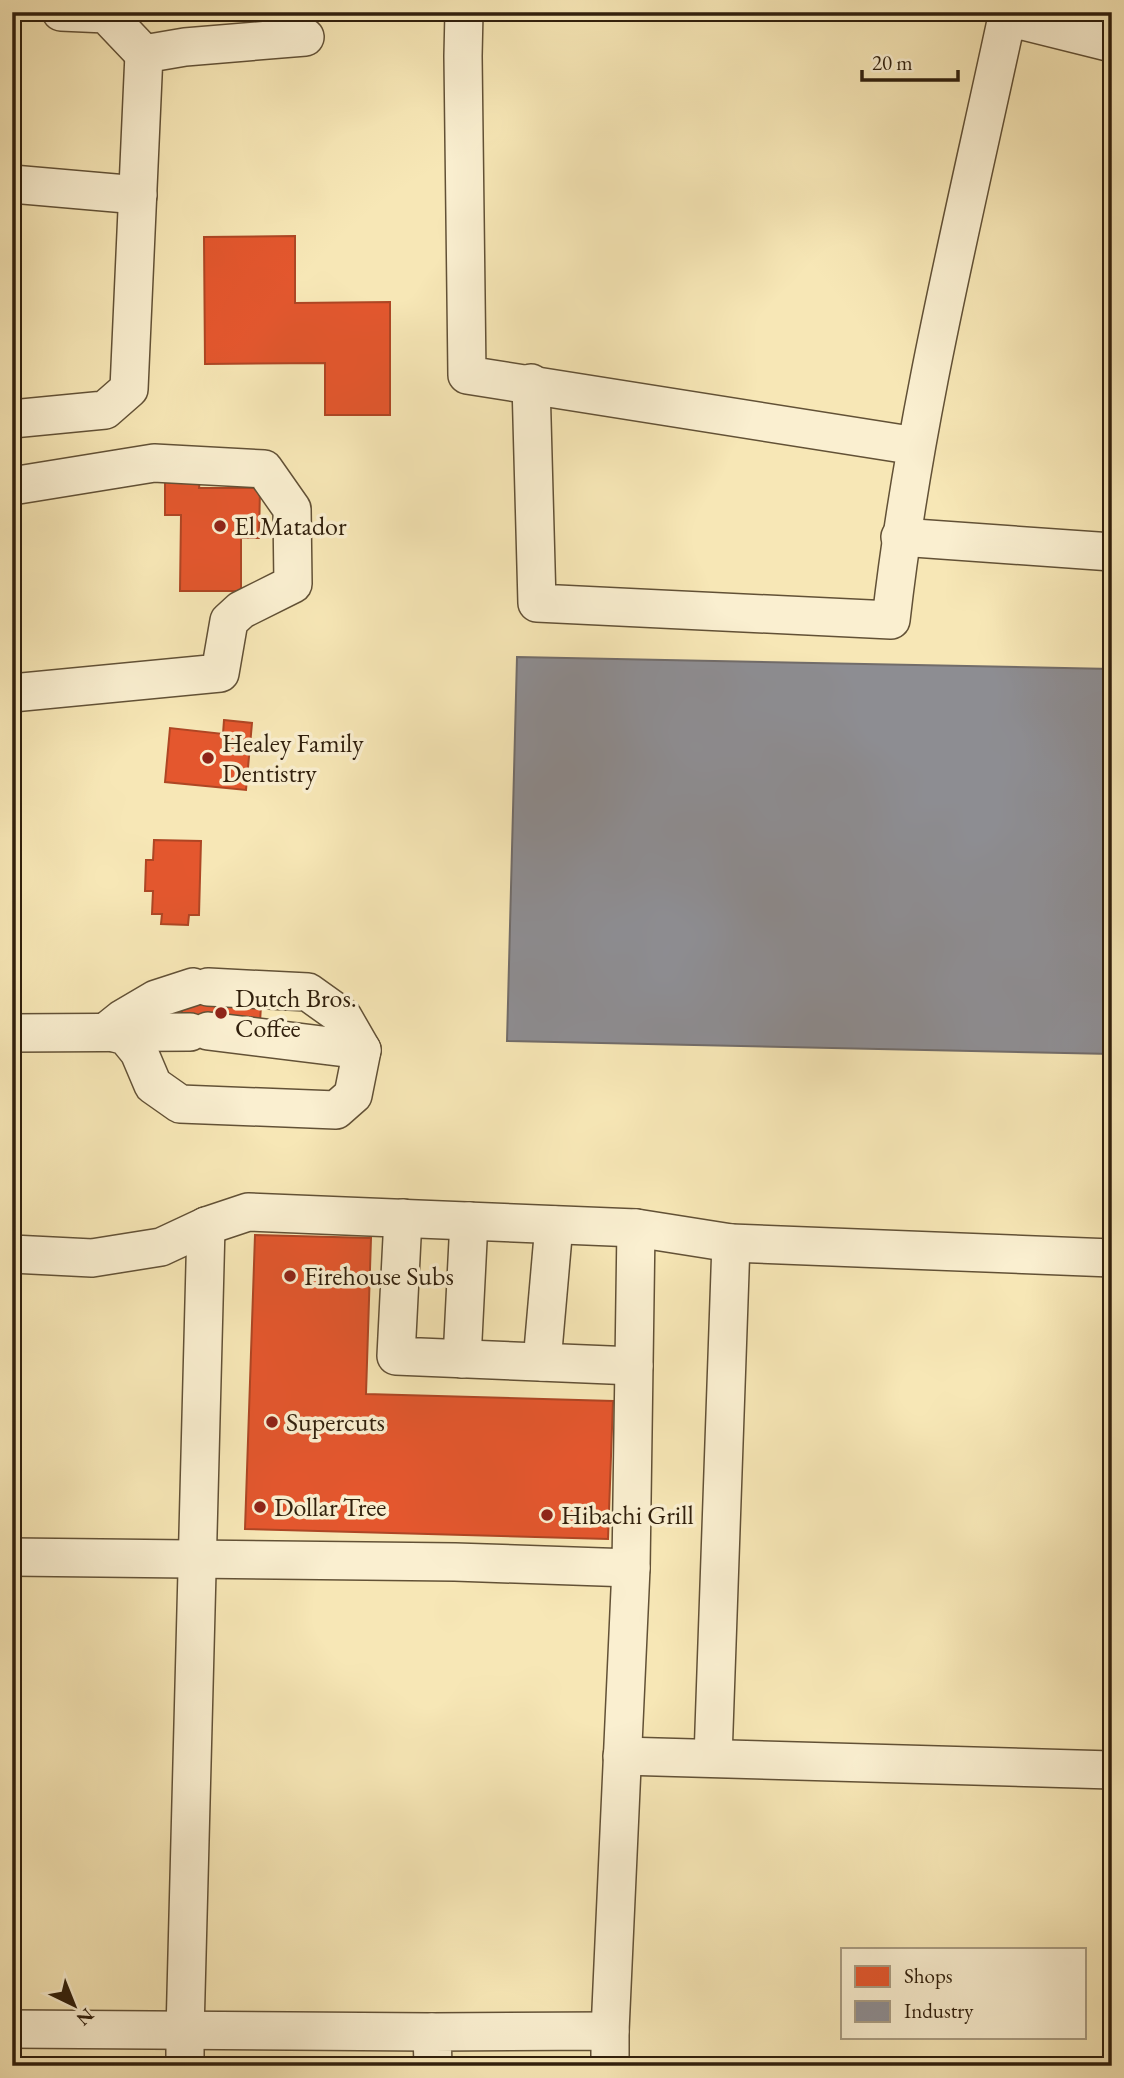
<svg xmlns="http://www.w3.org/2000/svg" width="1124" height="2078" viewBox="0 0 1124 2078" font-family="'EB Garamond',serif">
  <rect width="100%" height="100%" fill="#f7e7b6"/>
  <filter id="stains"><feTurbulence type="fractalNoise" baseFrequency=".00286" numOctaves="4"/><feColorMatrix values="0 0 0 0 .2 0 0 0 0 .09 0 0 0 0 .02 0 0 0 .5 -.17"/></filter>
  <radialGradient id="worn" r=".72"><stop offset=".6" stop-color="#630" stop-opacity="0"/><stop offset="1" stop-color="#630" stop-opacity=".3"/></radialGradient>
  <!-- shops -->
  <g fill="#e4572e" stroke="#ae4624" stroke-width="2">
    <path d="M295 236V303L390 302V415H325V363L205 364 204 237Z"/>
    <path d="M165 479H200L199 488H260L259 538H241V591H180L181 515H165Z"/>
    <path d="M224 720 252 723 246 790 165 782 170 728 223 734Z"/>
    <path d="M154 840 201 841 199 915H189L188 925 161 924 162 914H152L153 891H145L146 860H153Z"/>
    <path d="M182 998 261 1005 260 1023 182 1022Z"/>
    <path d="M255 1235 371 1238 366 1394 613 1401 608 1539 245 1529Z"/>
  </g>
  <!-- industry -->
  <path fill="#8d8d92" stroke="#716c6a" stroke-width="2" d="M517 657 1112 669V1054L507 1041Z"/>
  <g fill="none" stroke-linecap="round" stroke-linejoin="round">
    <defs>
      <g id="minor">
        <path d="M61 12 106 14 144 54"/>
        <path d="M464 12 463 56 467 375 916 446"/>
        <path d="M12 184 138 195"/>
        <path d="M531 383 537 603 891 620C914 417 964 217 1007 17L1112 43"/>
        <path d="M12 419 105 410 129 389 144 54 185 47 305 37"/>
        <path d="M12 486 154 463 264 469 292 509 293 584 241 610 229 621 220 673 12 693"/>
        <path d="M900 537 1112 552"/>
        <path d="M107 1031 126 1036 139 1052 153 1085 180 1104 336 1110 353 1095 362 1050 343 1017 308 992 208 987"/>
        <path d="M107 1031 122 1019 156 999 193 987"/>
        <path d="M208 1031 362 1050"/>
        <path d="M12 1033 190 1032"/>
        <path d="M403 1218 396 1356 634 1366"/>
        <path d="M12 1254 92 1258 161 1247 206 1226 248 1212 636 1228 731 1243"/>
        <path d="M462 1359 469 1221"/>
        <path d="M542 1362 554 1225"/>
        <path d="M12 1557 455 1562 631 1568 636 1228"/>
        <path d="M622 1756 1112 1770"/>
        <path d="M713 1758 731 1243 1112 1258"/>
        <path d="M12 2029 432 2032"/>
        <path d="M610 2031 631 1568"/>
        <path d="M185 2066V2032L206 1226"/>
        <path d="M433 2066 432 2032 610 2031V2066"/>
      </g>
    </defs>
    <!-- minor casing -->
    <use href="#minor" stroke="#625136" stroke-width="40"/>
    <!-- minor -->
    <use href="#minor" stroke="#faefd0" stroke-width="37"/>
  </g>
  <!-- markers -->
  <g fill="#8f2418" stroke="#faefd0" stroke-width="2.5">
    <circle cx="220" cy="526" r="7"/>
    <circle cx="208" cy="758" r="7"/>
    <circle cx="221" cy="1013" r="7"/>
    <circle cx="290" cy="1276" r="7"/>
    <circle cx="272" cy="1422" r="7"/>
    <circle cx="260" cy="1507" r="7"/>
    <circle cx="547" cy="1515" r="7"/>
  </g>
  <g text-anchor="middle" dominant-baseline="central" stroke-width="7" stroke-linejoin="round" paint-order="stroke">
    <!-- poi labels -->
    <g font-size="26" fill="#301f0c" stroke="#faefd0" text-anchor="start">
      <text x="234" y="526">El Matador</text>
      <text x="222" y="743">Healey Family<tspan x="222" dy="30">Dentistry</tspan></text>
      <text x="235" y="998">Dutch Bros.<tspan x="235" dy="30">Coffee</tspan></text>
      <text x="304" y="1276">Firehouse Subs</text>
      <text x="286" y="1422">Supercuts</text>
      <text x="274" y="1507">Dollar Tree</text>
      <text x="561" y="1515">Hibachi Grill</text>
    </g>
  </g>
  <!-- margin -->
  <rect width="1124" height="2078" fill="none" stroke="#f7e7b6" stroke-width="42"/>
  <rect x="14" y="14" width="1096" height="2050" fill="none" stroke="#301f0c" stroke-width="3.5"/>
  <rect x="21" y="21" width="1082" height="2036" fill="none" stroke="#301f0c" stroke-width="2"/>
  <!-- legend -->
  <rect x="841" y="1948" width="245" height="91" fill="#faefd0" stroke="#a99c82" stroke-width="2"/>
  <rect x="855" y="1966" width="35" height="21" fill="#e4572e" stroke="#a99c82" stroke-width="2"/>
  <text x="904" y="1983" font-size="21" fill="#301f0c">Shops</text>
  <rect x="855" y="2001" width="35" height="21" fill="#8d8d92" stroke="#a99c82" stroke-width="2"/>
  <text x="904" y="2018" font-size="21" fill="#301f0c">Industry</text>
  <!-- north arrow -->
  <g transform="translate(74 2005) rotate(137)" stroke="#faefd0" stroke-width="5" paint-order="stroke">
  <path d="M0-5L12 26L0 18L-12 26Z" fill="#301f0c"/>
  <text y="-10" font-size="19" font-weight="bold" text-anchor="middle" fill="#301f0c">N</text>
  </g>
  <!-- scale -->
  <path d="M862 70v10h96v-10" fill="none" stroke="#301f0c" stroke-width="3.5"/>
  <text x="872" y="70" font-size="21" fill="#301f0c" stroke="#faefd0" stroke-width="5" paint-order="stroke">20 m</text>
  <rect width="100%" height="100%" filter="url(#stains)"/>
  <rect width="100%" height="100%" fill="url(#worn)"/>
</svg>
